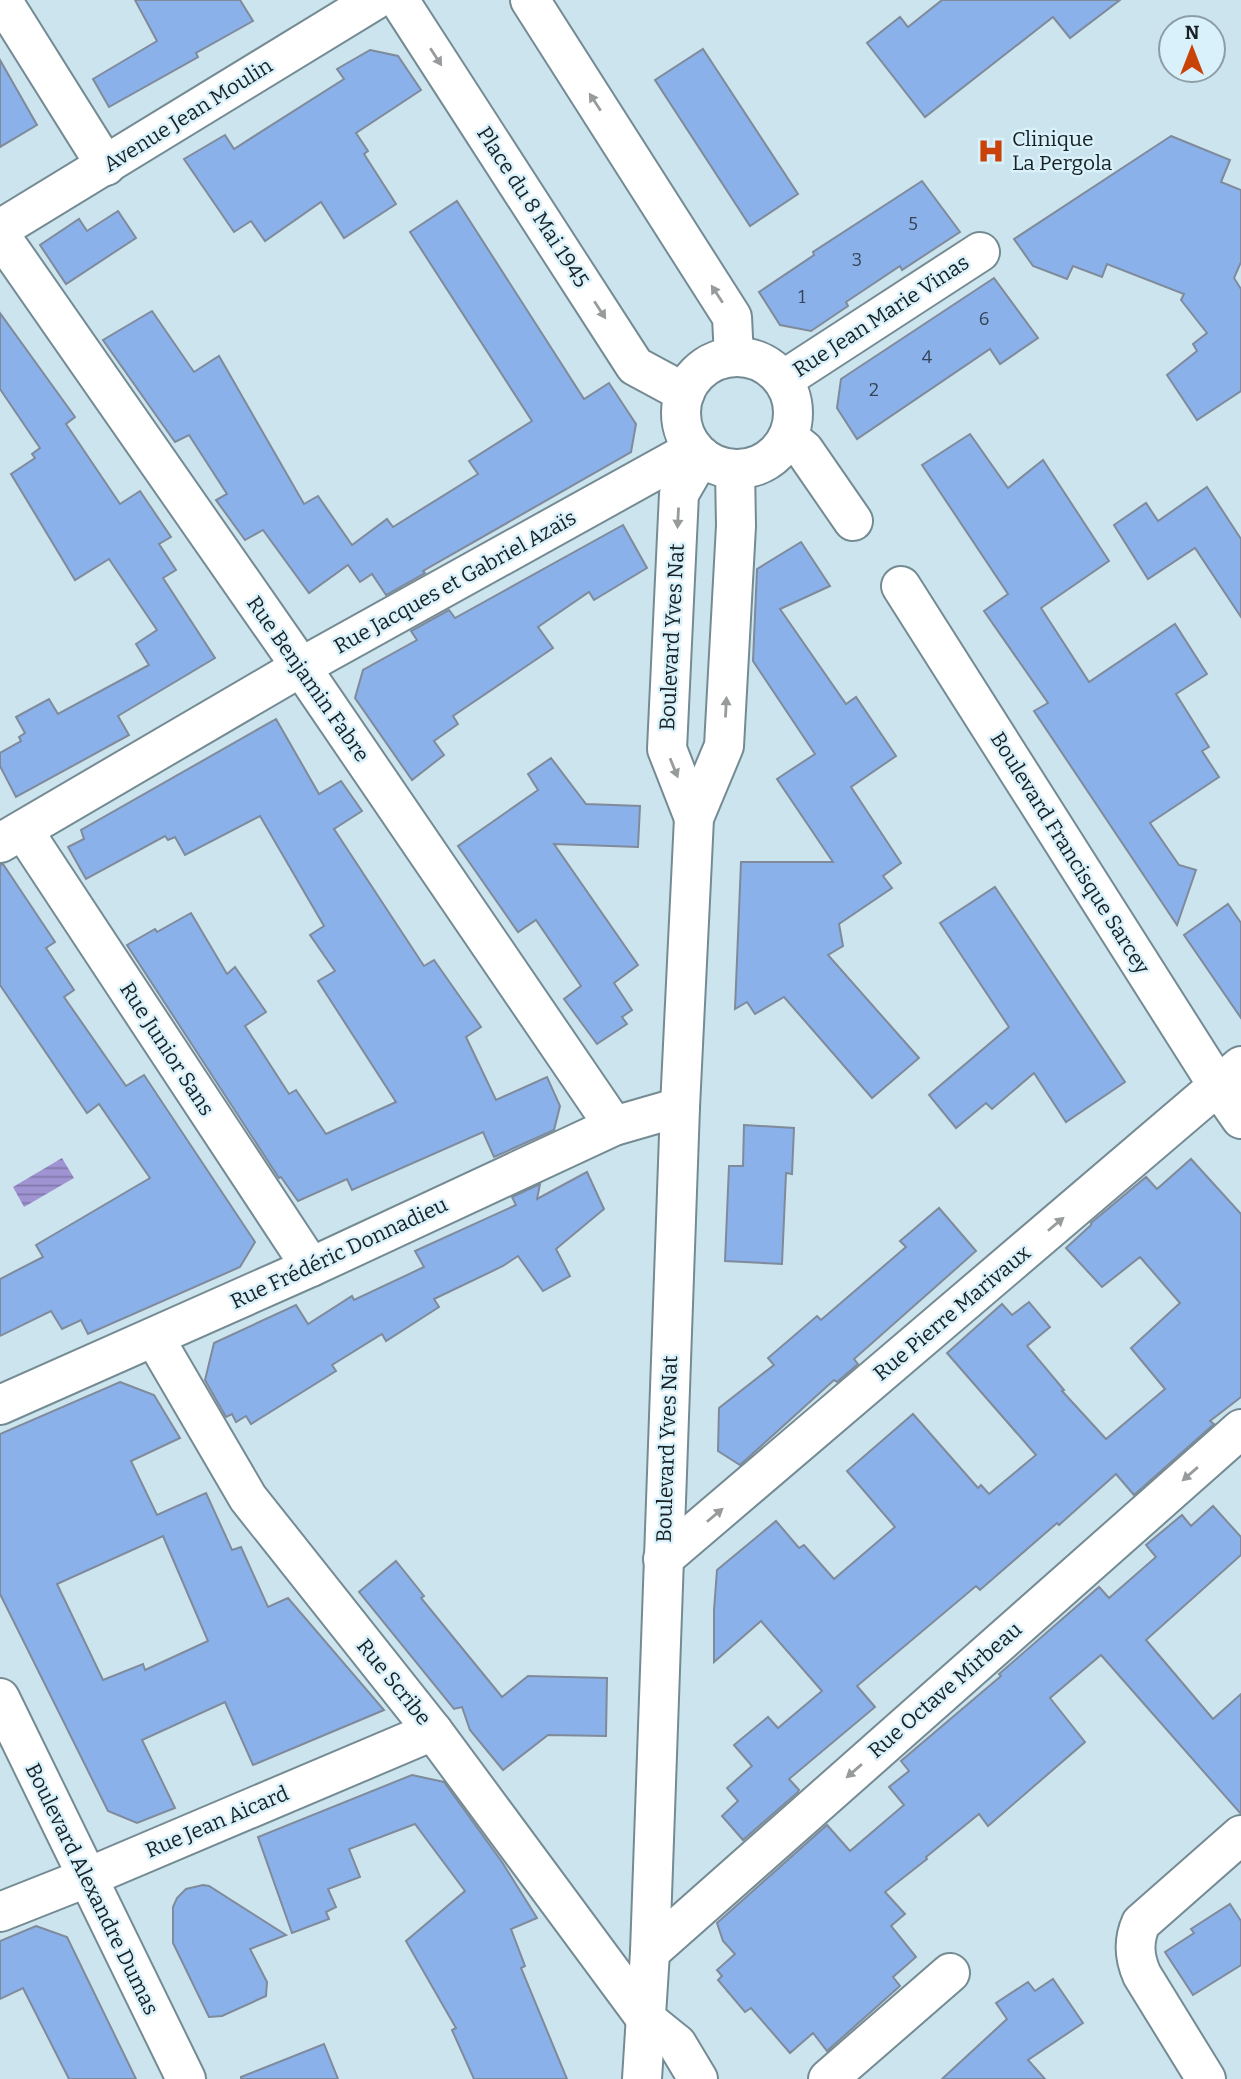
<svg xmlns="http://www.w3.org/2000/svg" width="1241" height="2079" viewBox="0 0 1241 2079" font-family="Bitter,serif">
  <defs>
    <pattern id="water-rules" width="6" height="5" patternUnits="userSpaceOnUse" patternTransform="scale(1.75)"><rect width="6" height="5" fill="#a093d2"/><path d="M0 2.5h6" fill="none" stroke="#8178aa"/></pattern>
  </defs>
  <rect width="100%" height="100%" fill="#cce4ed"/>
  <!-- water -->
  <path fill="url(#water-rules)" d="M62 1158 74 1178 24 1207 13 1187Z"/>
  <!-- building -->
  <g fill="#8bb1ea" stroke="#7f8a9b" stroke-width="2" fill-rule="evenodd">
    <path d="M135 0H240L253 21 196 53 198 57 109 107 93 79 157 41Z"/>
    <path d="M942 0H1120L1070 38 1053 17 925 117 867 43 900 17 908 27Z"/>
    <path d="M703 49 798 194 750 226 655 80Z"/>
    <path d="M370 50 398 56 421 90 356 133 368 151 364 154 396 204 344 238 321 202 265 241 251 221 234 232 184 159 225 135 234 149 344 79 337 69Z"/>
    <path d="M0 60 37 125 0 147Z"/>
    <path d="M1171 136 1230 160 1221 182 1241 190V262L1234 278 1241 289V391L1197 420 1167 375 1197 351 1193 344 1207 333 1181 300 1184 294 1107 264 1102 277 1073 266 1067 279 1033 266 1014 239Z"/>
    <path d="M922 181 960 232 902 270 900 266 846 302 848 306 811 331 780 325 759 292 814 255 813 252Z"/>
    <path d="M457 201 584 399 609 383 636 424 631 452 423 571 425 573 386 595 372 574 360 582 348 565 309 593 263 530 245 540 216 500 227 494 189 435 175 442 103 340 152 311 194 372 219 356 304 504 318 496 352 545 387 519 393 527 478 474 469 461 532 421 410 232Z"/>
    <path d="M118 211 136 238 66 284 40 245 79 219 87 231Z"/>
    <path d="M994 278 1038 338 1000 364 990 349 857 439 837 408 841 379Z"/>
    <path d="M0 313 75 417 66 424 120 504 140 491 171 537 159 544 176 570 163 578 215 658 118 716 129 735 16 797 0 766V753L21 741 19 737 25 733 16 717 49 699 58 714 149 665 136 644 157 630 109 559 75 580 11 474 35 458 32 454 40 448 0 389Z"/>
    <path d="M970 434 1008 488 1043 460 1109 561 1041 608 1089 682 1175 624 1207 674 1176 694 1209 747 1202 751 1219 777 1150 823 1179 865 1196 870 1177 925 1034 711 1048 703 984 611 1008 594 922 465Z"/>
    <path d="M1207 487 1241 539V617L1195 548 1148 579 1114 525 1146 503 1158 521Z"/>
    <path d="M623 525 647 568 594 600 589 592 538 627 553 648 453 716 458 724 434 741 444 755 412 780 355 698 363 670 417 640 411 631 449 610 455 618Z"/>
    <path d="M801 542 830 586 780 609 846 704 856 697 896 756 851 787 901 863 883 876 892 888 839 924 843 946 828 955 919 1058 872 1098 784 997 755 1014 747 1002 735 1009 741 862H833L777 779 815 754 753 661 757 569Z"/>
    <path d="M276 719 319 794 341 781 362 811 334 829 424 966 434 960 481 1027 466 1037 496 1100 547 1077 560 1106 554 1130 494 1157 483 1132 352 1190 347 1179 298 1201 281 1177 279 1178 127 945 155 929 157 932 191 913 227 974 235 967 266 1012 245 1026 289 1094 296 1090 326 1134 396 1102 318 981 335 971 310 935 324 926 260 816 185 855 175 837 168 840 165 836 86 879 68 847 84 839 81 830Z"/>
    <path d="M551 758 586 804 640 806 638 847 554 844 638 965 614 983 632 1010 622 1017 627 1024 597 1044 564 999 581 986 536 920 518 932 458 846 538 790 528 774Z"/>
    <path d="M3 864 55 942 46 948 74 990 64 997 126 1086 144 1075 255 1242 240 1267 88 1334 81 1320 62 1329 51 1311 0 1336V1279L43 1257 36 1245 150 1178 99 1104 87 1113 0 985V865Z"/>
    <path d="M995 887 1125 1082 1066 1122 1034 1073 992 1109 986 1103 956 1128 929 1095 1009 1027 940 923Z"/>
    <path d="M1228 904 1241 923V1018L1184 935Z"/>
    <path d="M744 1125 794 1128 792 1174 786 1173 782 1264 725 1261 729 1166H743Z"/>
    <path d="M1191 1159 1241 1214V1397L1210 1421 1214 1424 1134 1495 1116 1474 1059 1525 1057 1523 980 1590 976 1586 857 1686 875 1707 789 1779 799 1790 798 1792 743 1840 722 1816 738 1801 727 1788 752 1766 734 1745 768 1717 778 1728 822 1691 761 1621 714 1662V1610L717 1570 776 1521 799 1548 804 1545 834 1579 895 1527 847 1471 913 1414 978 1488 981 1485 989 1494 1036 1455 947 1353 1002 1304 1012 1315 1029 1302 1050 1327 1027 1346 1064 1390 1062 1391 1106 1439 1165 1389 1131 1348 1180 1303 1140 1257 1102 1287 1066 1248 1091 1225V1223L1146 1177 1157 1189Z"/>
    <path d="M587 1172 604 1209 556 1249 570 1276 543 1291 518 1256 503 1266 434 1299 439 1307 386 1341 382 1334 332 1365 336 1371 251 1424 246 1416 236 1422 232 1414 226 1417 205 1380 214 1343 296 1305 308 1324 352 1296 354 1300 424 1267 415 1251 516 1205 512 1197 540 1184 537 1199Z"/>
    <path d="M939 1208 976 1251 854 1359 858 1364 837 1382 834 1380 740 1465 718 1451 719 1408 774 1365 768 1358 817 1316 821 1320 906 1247 900 1241Z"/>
    <path d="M120 1382 154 1395 180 1438 131 1461 157 1515 206 1493 232 1550 241 1547 268 1607 288 1598 384 1710 253 1765 225 1702 142 1740 175 1808 137 1823 108 1811 0 1594V1434ZM163 1536 208 1641 145 1670 143 1664 103 1680 57 1584Z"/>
    <path d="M1213 1506 1241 1537V1555L1146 1640 1213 1719 1241 1694V1814L1101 1655 1050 1698 1085 1742 988 1826 979 1814 926 1857 927 1859 885 1892 905 1914 891 1926 916 1957 893 1977 900 1986 827 2051 813 2033 790 2053 751 2008 745 2012 718 1980 722 1976 717 1970 735 1954 723 1941 717 1923 827 1825 850 1851 904 1805 889 1787 909 1771 901 1761 1001 1676 999 1674 1099 1587 1109 1598 1156 1557 1146 1545 1182 1515 1191 1526Z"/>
    <path d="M396 1561 424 1596 421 1598 502 1697 528 1676 607 1678 606 1736 548 1735 503 1770 470 1730 462 1707 454 1709 359 1592Z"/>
    <path d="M412 1775 444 1782 502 1862 537 1918 511 1929 525 1966 521 1968 567 2079H474L452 2030 456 2028 406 1941 465 1891 415 1824 349 1849 360 1877 328 1889 336 1907 326 1912 329 1919 292 1933 258 1837Z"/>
    <path d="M203 1885 209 1886 286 1935 250 1949 267 1982 266 1996 222 2016 209 2017 173 1943V1907L177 1898 186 1889Z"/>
    <path d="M1230 1904 1241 1921V1965L1193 1995 1165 1952 1194 1933 1191 1929Z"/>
    <path d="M36 1926 67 1937 136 2079H69L23 1988 0 1999V1941Z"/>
    <path d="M1053 1979 1083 2023 1028 2060 1045 2079H942L1007 2019 996 2003 1028 1982 1035 1991Z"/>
    <path d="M324 2044 338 2079H241V2077Z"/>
  </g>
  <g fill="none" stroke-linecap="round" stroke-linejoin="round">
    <defs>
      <g id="street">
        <path d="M2 0 106 166"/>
        <path d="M399 0 635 366 685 393"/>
        <path d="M530 0 732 317 734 357"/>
        <path d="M0 235 301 667 614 1126"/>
        <circle cx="737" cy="413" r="56"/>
        <path d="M783 380 980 252"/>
        <path d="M788 437 804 450 853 521"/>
        <path d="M901 586 1218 1086 1241 1119"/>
        <path d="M694 818 667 749 679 494 701 456"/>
        <path d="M23 830 311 1267"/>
        <path d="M0 843 301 667 694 449"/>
        <path d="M154 1337 248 1498 433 1731 646 2019 677 2044 698 2079"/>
        <path d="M0 1405 311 1267 614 1126 680 1107"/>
        <path d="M663 1559 1241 1066"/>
        <path d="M0 1698 186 2079"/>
        <path d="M0 1912 86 1878 433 1731"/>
        <path d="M650 1952 1241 1429"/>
        <path d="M642 2079 650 1952 680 1107 694 818 724 746 736 526 735 469"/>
        <path d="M828 2079 950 1973"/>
        <path d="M1206 2079 1142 1975C1134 1957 1133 1941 1141 1923L1241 1835"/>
      </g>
      <path id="secondary" d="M0 229 375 0"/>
    </defs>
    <!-- street casing -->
    <use href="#street" stroke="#758b94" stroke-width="42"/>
    <!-- secondary casing -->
    <use href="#secondary" stroke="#758b94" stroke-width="42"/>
    <!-- street -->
    <use href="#street" stroke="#fff" stroke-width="38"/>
    <!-- secondary -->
    <use href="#secondary" stroke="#fff" stroke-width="38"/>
  </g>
  <!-- one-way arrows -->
  <defs><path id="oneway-solid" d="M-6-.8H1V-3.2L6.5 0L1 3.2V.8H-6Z" transform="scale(1.75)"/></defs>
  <g fill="#979b9c">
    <use href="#oneway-solid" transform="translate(436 57) rotate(57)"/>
    <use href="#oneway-solid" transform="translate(595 102) rotate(-123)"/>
    <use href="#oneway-solid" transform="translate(717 294) rotate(-123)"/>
    <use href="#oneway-solid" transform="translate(600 310) rotate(57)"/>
    <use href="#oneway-solid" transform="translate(678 518) rotate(93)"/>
    <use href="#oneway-solid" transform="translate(726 707) rotate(-87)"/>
    <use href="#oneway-solid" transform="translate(674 768) rotate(68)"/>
    <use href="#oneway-solid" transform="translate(1056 1224) rotate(-40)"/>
    <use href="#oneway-solid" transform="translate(1190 1474) rotate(139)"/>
    <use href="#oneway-solid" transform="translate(715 1515) rotate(-40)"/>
    <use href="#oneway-solid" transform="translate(854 1771) rotate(139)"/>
  </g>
  <!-- icons -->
  <defs>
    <symbol id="hospital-bare" viewBox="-9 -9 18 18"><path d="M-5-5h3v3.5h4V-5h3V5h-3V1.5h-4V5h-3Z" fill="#c94208" stroke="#d9f1fb" stroke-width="2.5" paint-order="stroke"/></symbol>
  </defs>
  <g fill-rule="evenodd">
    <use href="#hospital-bare" x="972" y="132" width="38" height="38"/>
  </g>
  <g text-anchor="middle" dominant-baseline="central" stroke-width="5" stroke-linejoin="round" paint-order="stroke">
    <!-- number labels -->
    <g font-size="18" fill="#354556">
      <text x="913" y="224">5</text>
      <text x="857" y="260">3</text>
      <text x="802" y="297">1</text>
      <text x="984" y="319">6</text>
      <text x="927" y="357">4</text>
      <text x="874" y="390">2</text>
    </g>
    <!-- street labels -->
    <g font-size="21" fill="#182124" stroke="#d9f1fb">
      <text transform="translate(188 115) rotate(-32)">Avenue Jean Moulin</text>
      <text transform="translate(533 207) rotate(57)">Place du 8 Mai 1945</text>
      <text transform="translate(881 316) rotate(-33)">Rue Jean Marie Vinas</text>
      <text transform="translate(455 582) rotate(-29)">Rue Jacques et Gabriel Azaïs</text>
      <text transform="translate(672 637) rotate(-87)">Boulevard Yves Nat</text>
      <text transform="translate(308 679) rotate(55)">Rue Benjamin Fabre</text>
      <text transform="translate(1070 853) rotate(58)">Boulevard Francisque Sarcey</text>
      <text transform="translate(167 1049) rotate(57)">Rue Junior Sans</text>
      <text transform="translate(339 1253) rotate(-25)">Rue Frédéric Donnadieu</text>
      <text transform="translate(952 1313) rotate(-40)">Rue Pierre Marivaux</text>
      <text transform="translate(667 1449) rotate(-88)">Boulevard Yves Nat</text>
      <text transform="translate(394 1682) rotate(51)">Rue Scribe</text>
      <text transform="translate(945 1690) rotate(-41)">Rue Octave Mirbeau</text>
      <text transform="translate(217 1822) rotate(-23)">Rue Jean Aicard</text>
      <text transform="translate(92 1889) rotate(64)">Boulevard Alexandre Dumas</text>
    </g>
    <!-- poi labels -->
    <g font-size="21" fill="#182124" stroke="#d9f1fb" text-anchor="start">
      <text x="1012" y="139">Clinique<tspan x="1012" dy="24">La Pergola</tspan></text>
    </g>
  </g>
  <!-- north arrow -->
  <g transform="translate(1192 49)"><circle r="33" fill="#d9f1fb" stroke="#8c9ea5" stroke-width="2"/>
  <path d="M0-5L12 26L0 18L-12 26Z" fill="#c94208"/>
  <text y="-10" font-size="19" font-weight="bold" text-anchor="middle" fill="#182124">N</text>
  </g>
</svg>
